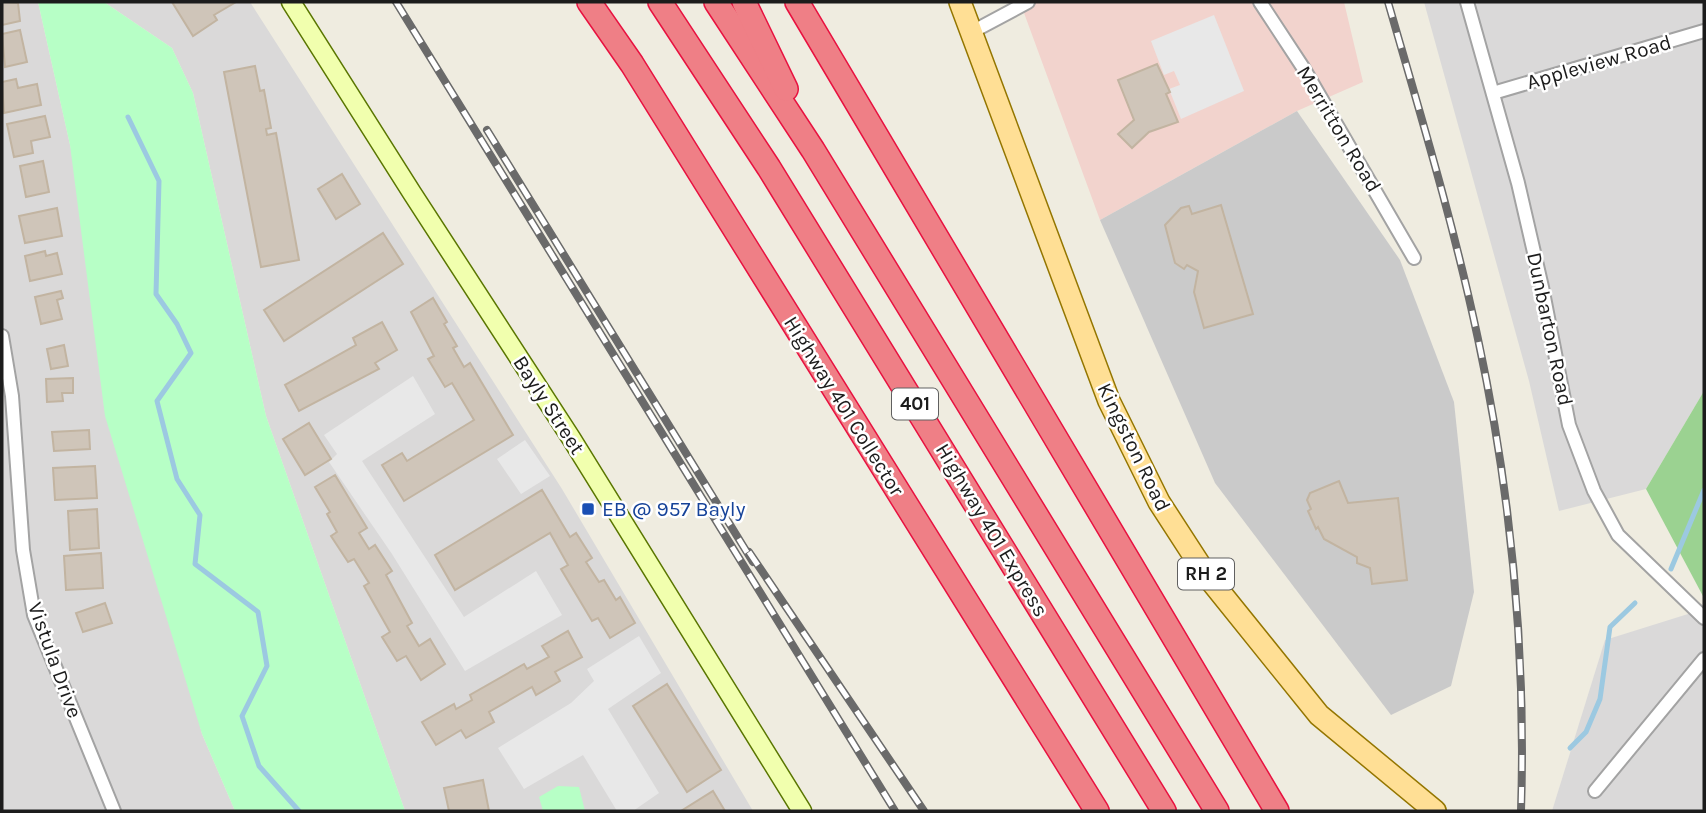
<svg xmlns="http://www.w3.org/2000/svg" width="1706" height="813" viewBox="0 0 1706 813" font-family="Karla,sans-serif">
  <rect width="100%" height="100%" fill="#efece0"/>
  <!-- residential -->
  <g fill="#dad9d9">
    <path d="M2 2H38L202 734 235 811H2Z"/>
    <path d="M104 2H250L562 489 753 811H405L266 416 193 93 172 48Z"/>
    <path d="M1424 2H1704V391L1646 489 1559 511 1529 381Z"/>
    <path d="M1704 609V811H1552L1605 640Z"/>
  </g>
  <!-- commercial -->
  <path fill="#f2d3cd" d="M1020 2H1344L1363 82 1297 111 1100 220Z"/>
  <!-- religious -->
  <path fill="#cacaca" d="M1297 111 1400 260 1454 402 1474 592 1451 686 1391 715 1215 483 1100 220Z"/>
  <!-- forest -->
  <path fill="#9bd291" d="M1704 391V598L1646 489Z"/>
  <!-- park -->
  <g fill="#b7ffc6">
    <path d="M38 2H104L172 48 193 93 266 416 405 811H235L202 734 105 416 70 145Z"/>
    <path d="M558 786 579 787 585 811H543L539 797Z"/>
  </g>
  <!-- parking -->
  <g fill="#e8e8e8">
    <path d="M1214 15 1244 91 1181 119 1169 89 1180 85 1174 71 1164 75 1151 41Z"/>
    <path d="M413 376 435 414 362 461 464 617 536 571 562 615 465 671 392 554 329 462 337 454 324 435Z"/>
    <path d="M525 440 550 476 521 494 497 459Z"/>
    <path d="M639 636 661 673 608 709 659 793 633 811H617L583 755 524 789 498 748 571 703 594 681 587 669Z"/>
  </g>
  <g fill="none" stroke-linecap="round" stroke-linejoin="round">
    <!-- stream -->
    <g stroke="#9cc9e1" stroke-width="5">
      <path d="M128 117 159 181 156 294 177 324 191 353 157 401 177 479 200 515 195 564 258 612 267 666 242 716 259 766 299 811"/>
      <path d="M1671 569 1704 490"/>
      <path d="M1570 748 1586 732 1600 699 1610 627 1635 603"/>
    </g>
  </g>
  <!-- building -->
  <g fill="#cfc5b9" stroke="#c2b4a1" stroke-width="2">
    <path d="M2 2 18 3 20 21 2 25Z"/>
    <path d="M172 2H236L214 15 217 20 193 36Z"/>
    <path d="M20 30 27 62 5 67 2 34Z"/>
    <path d="M1157 64 1170 92 1166 94 1178 122 1149 132 1132 148 1118 134 1134 120 1118 80Z"/>
    <path d="M255 66 260 91 264 90 271 128 266 129 267 135 276 133 299 260 261 267 224 72Z"/>
    <path d="M16 79 18 88 37 84 41 105 4 113 2 82Z"/>
    <path d="M45 116 50 137 31 141 33 153 14 157 7 124Z"/>
    <path d="M43 161 49 192 26 197 20 166Z"/>
    <path d="M342 174 360 204 336 219 318 189Z"/>
    <path d="M1221 205 1253 314 1204 328 1194 292 1198 271 1187 265 1184 269 1175 263 1165 225 1181 208 1189 206 1192 214Z"/>
    <path d="M57 208 62 236 25 243 19 216Z"/>
    <path d="M383 233 403 264 284 341 264 310Z"/>
    <path d="M45 251 46 256 57 253 62 274 30 281 25 256Z"/>
    <path d="M61 291 63 298 57 300 62 319 41 324 35 297Z"/>
    <path d="M433 298 447 322 444 324 457 346 453 348 464 367 470 363 513 435 404 501 382 465 402 453 407 461 474 420 452 383 445 387 428 359 434 356 411 312Z"/>
    <path d="M382 322 397 350 375 363 379 369 299 411 285 385 356 345 353 338Z"/>
    <path d="M64 345 68 366 51 369 47 349Z"/>
    <path d="M73 378V393H62L63 401 47 402 46 379Z"/>
    <path d="M309 423 331 459 305 475 283 439Z"/>
    <path d="M89 430 90 449 54 451 52 432Z"/>
    <path d="M95 466 97 498 55 500 53 468Z"/>
    <path d="M335 475 367 528 359 533 369 549 375 545 392 571 386 575 412 623 407 626 419 646 430 639 445 664 421 680 406 656 397 661 382 637 390 632 364 586 369 583 354 559 348 562 331 536 337 532 327 514 330 512 315 487Z"/>
    <path d="M1339 481 1348 503 1398 498 1407 580 1372 584 1370 568 1357 563V557L1324 539 1318 527 1316 529 1308 511 1311 509 1307 500 1310 493Z"/>
    <path d="M542 490 570 537 576 533 592 558 586 562 599 582 604 580 616 600 620 597 635 623 610 638 598 618 592 621 561 569 568 565 550 533 455 590 435 555Z"/>
    <path d="M97 509 99 548 70 550 68 511Z"/>
    <path d="M101 553 103 588 66 590 64 556Z"/>
    <path d="M105 603 112 623 83 632 76 613Z"/>
    <path d="M568 631 582 657 555 672 560 681 536 695 532 687 489 712 494 722 466 738 461 730 436 745 422 722 454 704 456 709 472 700 470 695 524 664 527 669 549 657 542 646Z"/>
    <path d="M667 684 721 770 687 792 633 706Z"/>
    <path d="M483 780 489 811H449L444 788Z"/>
    <path d="M713 791 725 811H681Z"/>
  </g>
  <g fill="none" stroke-linecap="round" stroke-linejoin="round">
    <defs>
      <g id="minor">
        <path d="M1260 2 1304 69 1414 258"/>
        <path d="M1467 2 1518 183 1542 287 1569 425 1594 491 1618 535 1704 618"/>
        <path d="M970 33 1028 2"/>
        <path d="M1493 93 1704 31"/>
        <path d="M2 336 12 396 23 550 34 615 114 811"/>
        <path d="M1595 791 1704 659"/>
      </g>
      <path id="secondary" d="M291 2 412 193 571 438 802 811"/>
      <path id="primary" d="M960 2 1109 401 1159 502 1207 576 1319 715 1435 811"/>
      <g id="motorway">
        <path d="M589 2 632 64 1097 811"/>
        <path d="M660 2 769 168 1164 811"/>
        <path d="M716 2 813 150 1217 811"/>
        <path d="M744 2 786 89"/>
        <path d="M797 2 1277 811"/>
      </g>
    </defs>
    <!-- minor casing -->
    <use href="#minor" stroke="#a3a3a3" stroke-width="16"/>
    <!-- secondary casing -->
    <use href="#secondary" stroke="#5a7600" stroke-width="21"/>
    <!-- primary casing -->
    <use href="#primary" stroke="#947600" stroke-width="24"/>
    <!-- motorway casing -->
    <use href="#motorway" stroke="#e81240" stroke-width="26"/>
    <!-- minor -->
    <use href="#minor" stroke="#fff" stroke-width="12"/>
    <!-- secondary -->
    <use href="#secondary" stroke="#f1ffae" stroke-width="18"/>
    <!-- primary -->
    <use href="#primary" stroke="#ffdf95" stroke-width="21"/>
    <!-- motorway -->
    <use href="#motorway" stroke="#ef7f86" stroke-width="23"/>
    <defs>
      <g id="rail">
        <path d="M396 2 895 811"/>
        <path d="M1388 2C1420 113 1454 225 1478 339 1511 493 1526 653 1521 811"/>
        <path d="M487 130 753 562"/>
        <path d="M749 552 924 811"/>
      </g>
    </defs>
    <!-- rail casing -->
    <use href="#rail" stroke="#6a6a6a" stroke-width="8"/>
    <!-- rail -->
    <use href="#rail" stroke="#fff" stroke-width="5" stroke-dasharray="16" stroke-linecap="butt"/>
  </g>
  <!-- markers -->
  <rect fill="#1a4fb4" stroke="#fff" stroke-width="2.5" x="581" y="502" width="14" height="14" rx="3.5"/>
  <g text-anchor="middle" dominant-baseline="central" stroke-width="5" stroke-linejoin="round" paint-order="stroke">
    <!-- shield labels -->
    <g fill="#fff" stroke="#606060" stroke-width="2">
      <rect x="892" y="388.5" width="46" height="31" rx="5"/>
      <rect x="1178" y="558.5" width="56" height="31" rx="5"/>
    </g>
    <g font-size="19" font-weight="bold" fill="#1c1c1c">
      <text x="915" y="404">401</text>
      <text x="1206" y="574">RH 2</text>
    </g>
    <!-- street labels -->
    <g font-size="21" fill="#1c1c1c" stroke="#fff">
      <text transform="translate(1599 62) rotate(-16)">Appleview Road</text>
      <text transform="translate(1339 129) rotate(59)">Merritton Road</text>
      <text transform="translate(1550 329) rotate(78)">Dunbarton Road</text>
      <text transform="translate(549 405) rotate(57)">Bayly Street</text>
      <text transform="translate(844 406) rotate(58)">Highway 401 Collector</text>
      <text transform="translate(1134 447) rotate(64)">Kingston Road</text>
      <text transform="translate(992 530) rotate(59)">Highway 401 Express</text>
      <text transform="translate(55 660) rotate(70)">Vistula Drive</text>
    </g>
    <!-- transit labels -->
    <g font-size="21" fill="#164399" stroke="#fff" text-anchor="start">
      <text x="602" y="509">EB @ 957 Bayly</text>
    </g>
  </g>
  <!-- border -->
  <rect width="1706" height="813" fill="none" stroke="#1c1c1c" stroke-width="7"/>
</svg>
